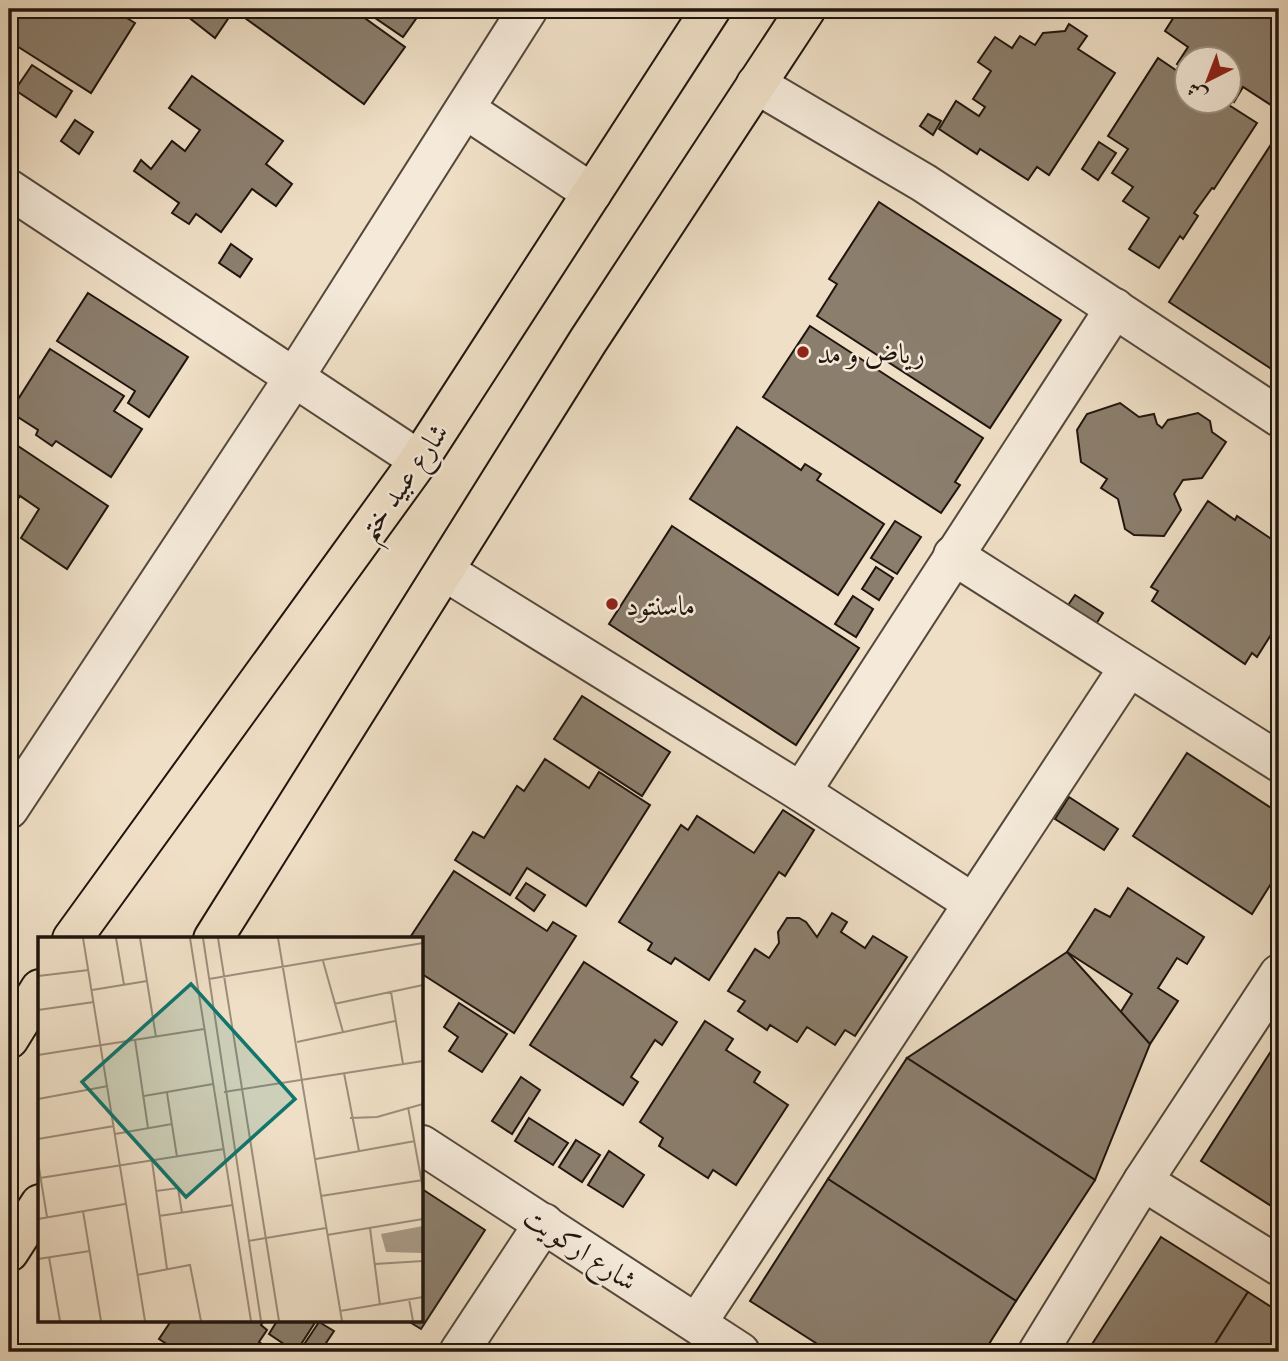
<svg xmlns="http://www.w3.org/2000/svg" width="1288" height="1361" viewBox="0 0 1288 1361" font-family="'Gentium Book Plus',Amiri,serif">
  <rect width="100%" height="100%" fill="#efdfc6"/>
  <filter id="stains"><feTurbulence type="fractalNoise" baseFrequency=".00286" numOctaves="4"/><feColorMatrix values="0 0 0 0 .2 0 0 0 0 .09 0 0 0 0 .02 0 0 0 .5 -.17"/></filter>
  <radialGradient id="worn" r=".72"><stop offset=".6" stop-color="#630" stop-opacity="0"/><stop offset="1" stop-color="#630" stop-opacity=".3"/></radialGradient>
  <!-- building -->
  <g fill="#8b7e6d" stroke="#1f150d" stroke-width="2">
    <path d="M9 9H112L135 23 91 93 9 41Z"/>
    <path d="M178 9H352L405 47 364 104 234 10 215 38Z"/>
    <path d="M362 9H423L403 37Z"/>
    <path d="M1179 9H1279V100L1274 107 1243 87 1234 102 1228 98V60H1186V71L1177 64 1188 47 1165 31Z"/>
    <path d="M1069 24 1087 36 1078 49 1115 73 1049 175 1037 167 1028 180 980 149 977 154 939 129 956 101 979 116 985 107 973 99 991 71 978 62 995 37 1012 48 1020 36 1035 45 1043 33 1065 31Z"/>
    <path d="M1158 58 1186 77V102H1224L1257 123 1214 189 1212 188 1194 213 1198 216 1183 239 1180 236 1159 268 1129 249 1149 218 1123 201 1133 187 1112 173 1128 149 1108 136Z"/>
    <path d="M32 65 72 91 56 117 15 90Z"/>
    <path d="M192 76 283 141 266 164 292 184 276 206 252 189 221 232 196 214 189 224 172 213 179 203 134 171 141 160 151 169 172 141 185 151 200 130 169 108Z"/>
    <path d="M928 114 941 121 933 135 920 126Z"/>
    <path d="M75 120 93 132 79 154 61 141Z"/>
    <path d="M1279 132V374L1169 302Z"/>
    <path d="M1099 142 1116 153 1098 180 1082 169Z"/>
    <path d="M879 202 1061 320 990 428 817 316 837 284 829 279Z"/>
    <path d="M231 244 252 259 240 277 219 263Z"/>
    <path d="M88 293 188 357 149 417 128 403 135 391 57 341Z"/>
    <path d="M810 326 983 438 955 482 960 485 941 513 763 397Z"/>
    <path d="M50 349 124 396 114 411 142 429 111 477 56 441 52 446 36 435 38 430 10 412Z"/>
    <path d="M1120 403 1139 417 1154 414 1157 424 1162 428 1168 420 1198 413 1210 421 1212 432 1226 442 1202 478 1183 480 1174 494 1181 510 1164 536 1134 535 1125 529 1118 499 1101 488 1107 479 1081 462 1077 430 1087 414Z"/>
    <path d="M737 427 801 470 805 464 821 474 817 480 884 524 838 595 690 499Z"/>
    <path d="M9 440 108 506 67 569 21 538 39 509 20 496 9 513Z"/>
    <path d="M1208 501 1235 520 1237 516 1279 544V622L1257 657 1252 653 1245 664 1152 601 1158 591 1151 587Z"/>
    <path d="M895 521 921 537 897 574 871 558Z"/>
    <path d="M672 526 859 648 796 745 609 624Z"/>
    <path d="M9 531 18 570 9 572Z"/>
    <path d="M876 567 893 578 879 600 862 589Z"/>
    <path d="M1075 595 1103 613 1091 632 1062 614Z"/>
    <path d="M853 596 873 609 856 637 835 624Z"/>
    <path d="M582 696 670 752 642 796 554 739Z"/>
    <path d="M1187 753 1279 813V871L1252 914 1133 836Z"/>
    <path d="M545 759 589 788 599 772 650 805 586 906 527 868 510 895 455 860 473 832 484 838 517 786 524 791Z"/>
    <path d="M1069 797 1118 829 1104 850 1055 819Z"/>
    <path d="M783 810 814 830 785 876 779 872 709 980 675 958 671 964 648 950 652 943 619 922 681 825 688 830 697 816 754 853Z"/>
    <path d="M454 871 547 931 553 922 576 936 514 1033 422 974V939H409Z"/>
    <path d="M526 883 545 895 534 911 516 898Z"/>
    <path d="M1128 888 1204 937 1187 964 1177 958 1158 988 1178 1001 1150 1044 1115 1021 1132 994 1067 952 1095 909 1110 917Z"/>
    <path d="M832 913 847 922 841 932 865 948 873 936 907 957 855 1036 845 1030 835 1045 807 1027 797 1042 770 1025 767 1030 738 1011 745 1001 728 991 755 949 769 958 779 943 778 932 787 918H799L806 922 817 937Z"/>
    <path d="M1067 952 1150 1044 1095 1180 907 1058Z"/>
    <path d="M584 962 677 1022 662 1045 655 1040 631 1077 638 1082 623 1105 530 1045Z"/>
    <path d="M459 1003 507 1034 482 1072 449 1051 458 1037 444 1027Z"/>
    <path d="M705 1021 733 1039 726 1050 760 1072 754 1082 788 1105 736 1185 713 1170 708 1178 659 1146 663 1138 640 1122Z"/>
    <path d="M1275 1045 1279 1048V1211L1201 1161Z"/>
    <path d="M907 1058 1095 1180 1016 1301 828 1179Z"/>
    <path d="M521 1077 540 1090 512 1134 492 1121Z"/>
    <path d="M529 1118 568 1143 553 1165 515 1141Z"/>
    <path d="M576 1140 600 1155 582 1182 559 1167Z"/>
    <path d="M609 1151 644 1175 623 1207 588 1185Z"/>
    <path d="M828 1179 1016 1301 984 1352H830L750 1301Z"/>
    <path d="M422 1189 485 1230 421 1329 408 1321H422Z"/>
    <path d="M1161 1237 1248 1292 1210 1352H1087Z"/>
    <path d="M1248 1292 1279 1312V1352H1210Z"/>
    <path d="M171 1321H264L261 1325 267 1330 259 1342 274 1352H179L159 1339Z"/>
    <path d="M277 1321H316L296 1352 269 1334Z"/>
    <path d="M319 1322 334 1331 320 1352H299Z"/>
  </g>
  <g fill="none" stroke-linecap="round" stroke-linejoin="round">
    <defs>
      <g id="street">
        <path d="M756 84 924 183 1279 417"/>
        <path d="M465 109 592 193"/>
        <path d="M9 189 419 460"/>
        <path d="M953 555 1279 762"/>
        <path d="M446 572 801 792 973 903"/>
        <path d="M801 792 1115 308"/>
        <path d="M9 809 295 376 528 9"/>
        <path d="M422 1145 740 1352"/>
        <path d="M1143 1181 1279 1266"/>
        <path d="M697 1323 1129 667"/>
        <path d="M459 1352 544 1223"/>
        <path d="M1038 1352 1143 1181 1279 974"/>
      </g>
      <g id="primary">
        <path d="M72 939 419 460 711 9"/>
        <path d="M213 939 588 341 806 9"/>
        <path d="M9 1039 40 989"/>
        <path d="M9 1252 40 1204"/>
      </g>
    </defs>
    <!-- street casing -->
    <use href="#street" stroke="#53483b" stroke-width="42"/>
    <!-- primary casing -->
    <use href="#primary" stroke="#1f150d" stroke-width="42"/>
    <!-- street -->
    <use href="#street" stroke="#f5eada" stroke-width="38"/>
    <!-- primary -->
    <use href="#primary" stroke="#efdfc6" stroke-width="38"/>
  </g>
  <!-- markers -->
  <g fill="#8f2418" stroke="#f5eada" stroke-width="2.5">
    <circle cx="803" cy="352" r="7"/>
    <circle cx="612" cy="604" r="7"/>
  </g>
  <g text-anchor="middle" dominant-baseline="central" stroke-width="5" stroke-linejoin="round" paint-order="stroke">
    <!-- poi labels -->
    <g font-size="28" fill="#1f150d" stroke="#f5eada" text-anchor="start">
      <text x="817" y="352">رياض و مد</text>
      <text x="626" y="604">ماسنتود</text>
    </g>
    <!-- street labels -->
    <g font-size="28" fill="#1f150d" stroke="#f5eada">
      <text transform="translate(402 481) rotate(-55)">شارع عبيد ختم</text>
      <text transform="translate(581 1248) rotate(33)">شارع اركويت</text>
    </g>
  </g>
  <!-- overview -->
  <g transform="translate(38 937)">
    <rect width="385" height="385" fill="#efdfc6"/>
    <path d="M385 289V316L348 315 343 297Z" fill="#a89a87"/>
    <path fill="none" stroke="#9c8e7c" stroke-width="2" d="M45 1 107 384M78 1 86 48M102 1 118 100M152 1 213 384M165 1 223 384M180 1 241 384M240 1 304 384M285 24 305 95M0 39 51 33M171 42 385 6M54 53 109 44M353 55 365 127M296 67 385 48M0 73 56 65M97 103 110 191M259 105 357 84M0 118 166 92M306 136 321 214M186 155 385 124M129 156 139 220M106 159 175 147M0 162 70 149M370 170 385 252M312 181 339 180 385 167M77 197 134 187M0 202 76 189M278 222 377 204M114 224 129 332M0 225 9 280M2 241 186 212M118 254 140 251 144 276M283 259 385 243M45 274 63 384M121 279 195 268M0 282 87 267M332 291 342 368M289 298 385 282M210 304 288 291M11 320 22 384M0 322 52 314M337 327 385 324M99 338 152 328 163 384M371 362 375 384M302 374 385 360"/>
    <path fill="#0f766e" fill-opacity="0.15" stroke="#0f766e" stroke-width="3.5" d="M153 47 257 162 148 260 44 145Z"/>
    <rect width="385" height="385" fill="none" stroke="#1f150d" stroke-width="3.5"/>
  </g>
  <!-- margin -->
  <rect width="1288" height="1361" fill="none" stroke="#efdfc6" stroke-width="35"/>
  <rect x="10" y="10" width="1267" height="1340" fill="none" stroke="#1f150d" stroke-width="3.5"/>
  <rect x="18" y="18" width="1253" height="1326" fill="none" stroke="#1f150d" stroke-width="2"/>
  <!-- north arrow -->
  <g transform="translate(1208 80) rotate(222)"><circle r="33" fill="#f5eada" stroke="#9f9588" stroke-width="2"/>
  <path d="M0-5L12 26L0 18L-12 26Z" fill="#8f2418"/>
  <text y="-10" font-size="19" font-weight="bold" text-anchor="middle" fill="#1f150d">ش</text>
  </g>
  <rect width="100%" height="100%" filter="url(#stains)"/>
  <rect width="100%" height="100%" fill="url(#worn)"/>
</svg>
